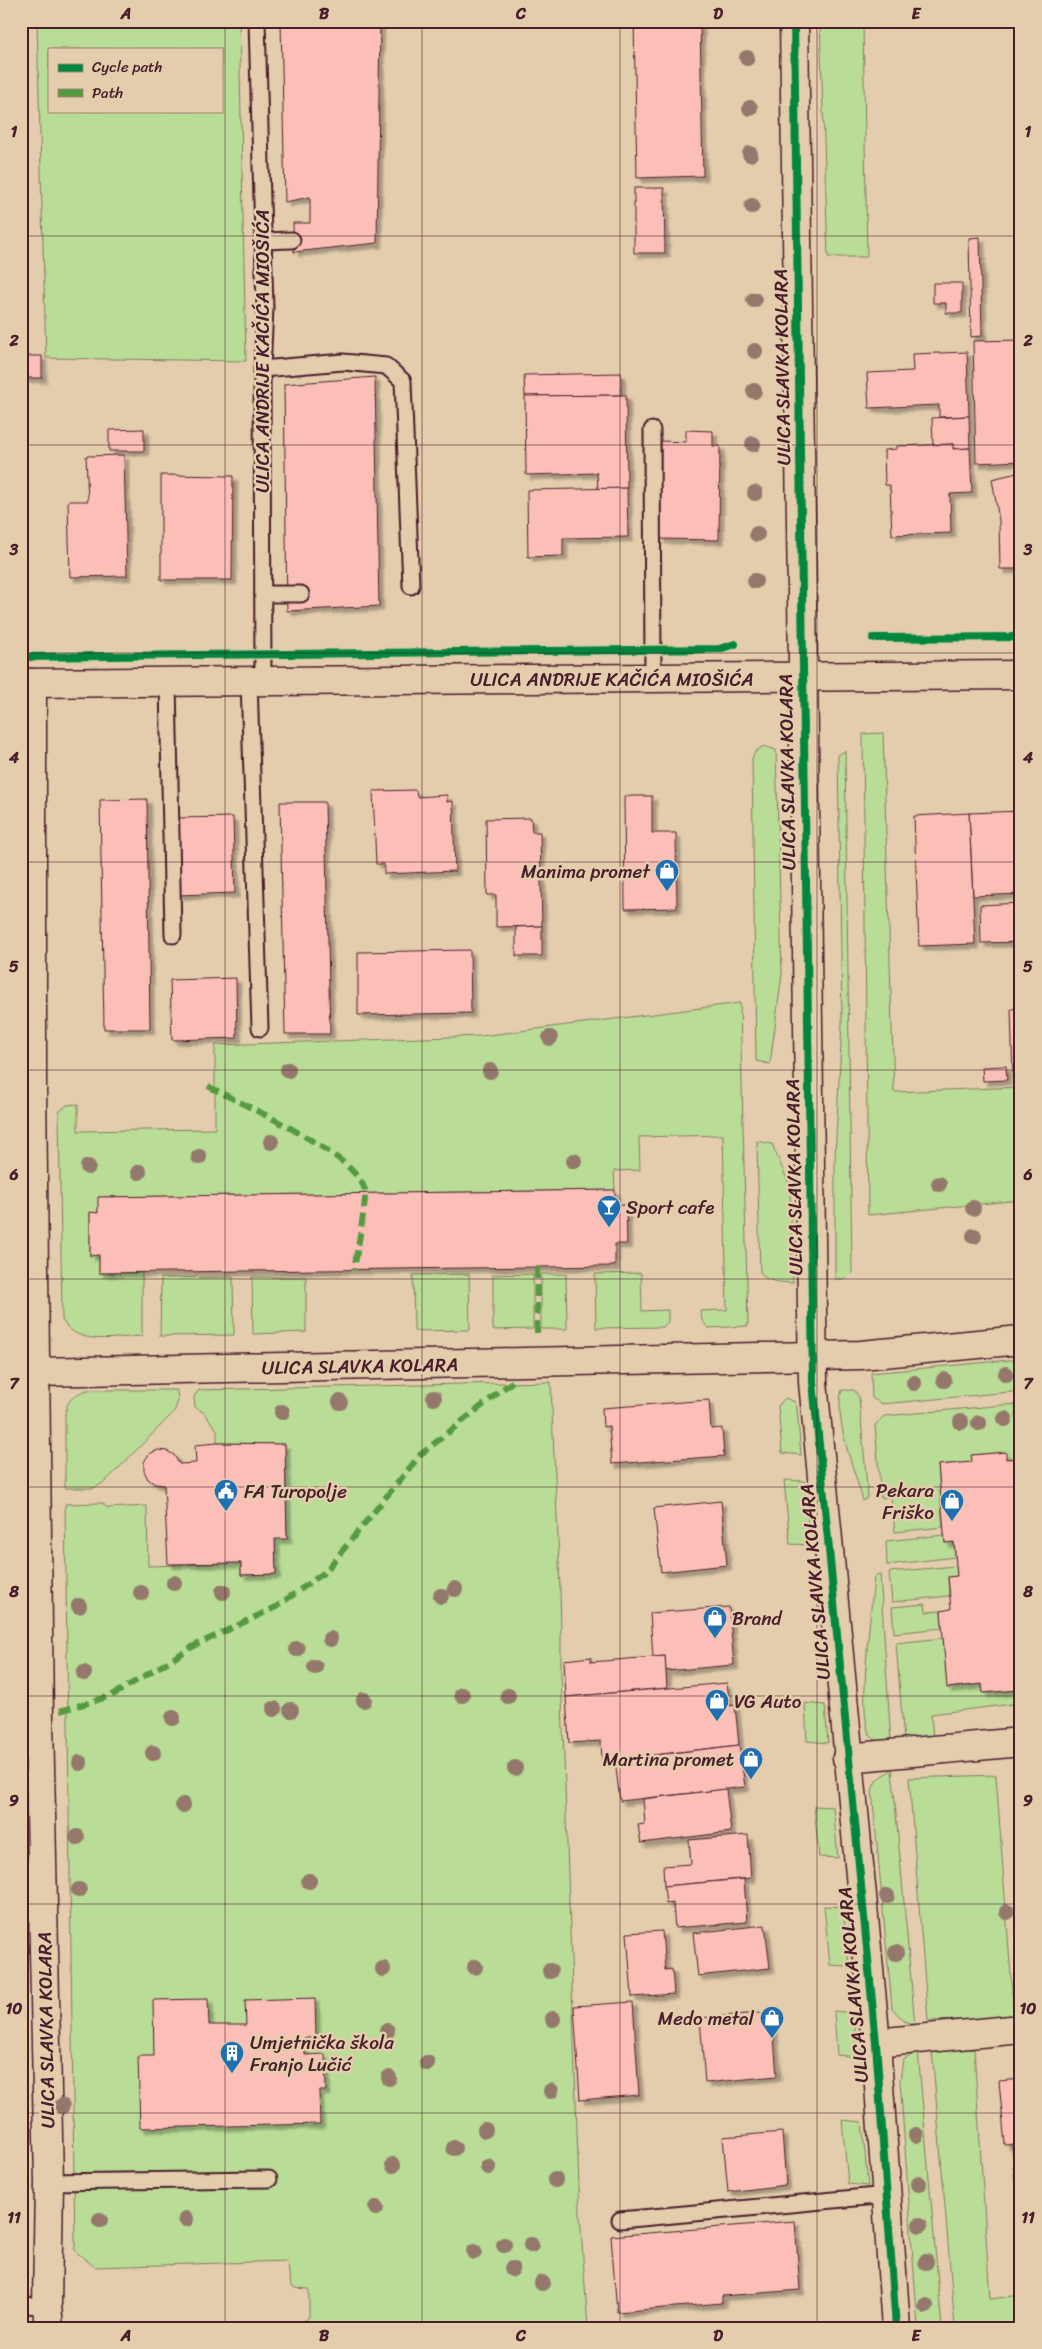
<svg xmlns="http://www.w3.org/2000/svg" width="1042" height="2349" viewBox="0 0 1042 2349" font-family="Sriracha,sans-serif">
  <defs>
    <filter id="shadow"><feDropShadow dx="4.5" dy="4.5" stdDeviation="1" flood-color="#0004"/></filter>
  </defs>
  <rect width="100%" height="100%" fill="#e3cdad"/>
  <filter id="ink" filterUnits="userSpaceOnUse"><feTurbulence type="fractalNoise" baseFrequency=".02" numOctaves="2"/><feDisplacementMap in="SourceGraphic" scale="10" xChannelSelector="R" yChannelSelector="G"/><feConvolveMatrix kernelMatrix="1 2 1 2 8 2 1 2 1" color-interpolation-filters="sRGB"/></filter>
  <g filter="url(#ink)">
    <!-- green -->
    <g fill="#b9dc96" stroke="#827e60" fill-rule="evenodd">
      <path d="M37 21H239L246 361 46 358ZM49 49H221V111H49Z"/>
      <path d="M820 21H863L867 257H828Z"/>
      <path d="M883 733 894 1092 1021 1087V1200L868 1215 863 734Z"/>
      <path d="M764 746 776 750 782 974 770 1064 756 1061 752 758 756 751Z"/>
      <path d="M845 751 852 1273 846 1279H835V1157L842 1023 838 755Z"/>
      <path d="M740 1003 748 1326 708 1328 702 1320 700 1311 727 1310 723 1135 639 1137 640 1170 614 1171 615 1190 99 1197 98 1213H90V1255H99V1273H142V1336C115 1337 78 1347 62 1320L59 1112 67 1105 78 1104V1131L215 1129V1045L481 1036Z"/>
      <path d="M757 1141 772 1144 790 1186 793 1283C781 1282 767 1283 760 1272Z"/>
      <path d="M641 1273 642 1311 668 1310V1322L663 1327 596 1328 595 1274Z"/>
      <path d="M469 1274 470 1330 414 1331 413 1275Z"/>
      <path d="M533 1274V1329L493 1330V1275Z"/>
      <path d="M541 1274H566L567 1329H541Z"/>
      <path d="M233 1277 234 1335 160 1336 161 1278Z"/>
      <path d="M252 1277H306V1332L253 1334Z"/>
      <path d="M1021 1359V1391L882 1404 872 1398 871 1373Z"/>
      <path d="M551 1382C554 1479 562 1575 561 1672L580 2216 588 2328H294L309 2317V2289L295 2288 291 2285 287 2261 95 2267 75 2251 65 1504 102 1503 108 1508 147 1506 148 1566 241 1563V1575L276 1574 275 1539 287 1538 285 1444 217 1443V1430L204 1413 195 1407 194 1397 199 1390Z"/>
      <path d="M87 1390H177L178 1401 174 1412 105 1482 94 1488H65V1414C67 1399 74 1395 87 1390Z"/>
      <path d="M842 1390H854L859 1397 868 1497 863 1501C855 1470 833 1421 842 1390Z"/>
      <path d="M785 1398 795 1402 797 1408 801 1455 782 1453 778 1406Z"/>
      <path d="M1015 1404 1020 1458 1006 1459 1005 1452 972 1455V1462L938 1465 943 1527 895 1532 891 1497 881 1498 875 1425 884 1416Z"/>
      <path d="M784 1480 804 1481 810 1545 790 1544Z"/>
      <path d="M944 1535 945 1543 954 1542 955 1557 887 1565 886 1541Z"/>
      <path d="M956 1566 957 1576 948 1577 949 1596 892 1602 889 1572Z"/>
      <path d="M880 1573 891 1743C884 1742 875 1742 870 1735 857 1714 872 1606 874 1577Z"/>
      <path d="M925 1604 926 1612 941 1611 942 1628 894 1633 892 1607Z"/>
      <path d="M943 1638 948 1688 982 1684 983 1693 1018 1690 1017 1681H1021V1703L931 1714 933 1739 904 1742 896 1643Z"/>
      <path d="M805 1703 825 1705 828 1743 807 1741Z"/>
      <path d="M892 1769 915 2025 904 2021 892 2008 872 1790 876 1781Z"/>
      <path d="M996 1775 1014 2018 928 2021 909 1778Z"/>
      <path d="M814 1806 833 1807 838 1858 819 1857Z"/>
      <path d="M824 1906 843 1907 849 1966 830 1965Z"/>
      <path d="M834 2011 854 2013 857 2057 837 2055Z"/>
      <path d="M974 2049 990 2299 1021 2295V2327L955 2328 932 2050Z"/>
      <path d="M918 2051 942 2328H918L900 2080 903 2060Z"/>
      <path d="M842 2120 862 2122 868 2186 848 2184Z"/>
    </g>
    <!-- building -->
    <g fill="#fbbfb7" stroke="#4a1f2b" filter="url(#shadow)">
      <path d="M281 21H380L377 243 294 252 293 223H310V197L285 202Z"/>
      <path d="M634 21H700L703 176 637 178Z"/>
      <path d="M634 188H664L665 253H634Z"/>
      <path d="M980 237 982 336 971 337 969 238Z"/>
      <path d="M933 283H962V313H946V303H933Z"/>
      <path d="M1021 340V461L976 463 973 341Z"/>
      <path d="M967 352 969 416 939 417V405L869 408 867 373 913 371 912 354Z"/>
      <rect x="21" y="356" width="21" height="22"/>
      <path d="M621 373V395L525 396 524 375Z"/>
      <path d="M375 377 379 606 287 611 284 384Z"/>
      <path d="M626 395 627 488 598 489 597 473 526 475 525 396Z"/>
      <path d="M969 416 970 448 953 449V444L933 445 932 418Z"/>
      <path d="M144 429V451H109V430Z"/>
      <path d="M686 430 713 431V446H720L719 540 660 539 661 441 686 442Z"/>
      <path d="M953 444V449L970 448 972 493 950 494 951 533 892 535 890 485H885L884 450 897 449V446Z"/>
      <path d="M124 455 127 576 70 577 68 501H88L86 456Z"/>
      <path d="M1021 472V569H1000L999 520 992 479Z"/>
      <path d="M161 475 233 476 232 580H161Z"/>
      <path d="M627 488 628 537 563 538V556L528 557 527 490Z"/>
      <path d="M416 790 417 797 447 795V802L453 801 455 871 384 874V864H376L373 791Z"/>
      <path d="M624 796H652V833H676L677 908 625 909Z"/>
      <path d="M147 799 150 1029H104L100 800Z"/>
      <path d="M280 802H325L330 1034H285Z"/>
      <path d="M1021 811V894L973 896 969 813Z"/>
      <path d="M969 813 975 944 919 946 914 816Z"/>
      <path d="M233 817 235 893 177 895 175 818Z"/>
      <path d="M531 818 532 832H540L542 926 496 927V895H487L486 819Z"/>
      <path d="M1020 903 1021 942 981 943 980 905Z"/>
      <path d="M542 926V956H516V927Z"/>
      <path d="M470 950 471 1013 358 1015V952Z"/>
      <path d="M236 978 237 1038 172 1040 170 980Z"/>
      <path d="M1021 1008V1079H1013L1011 1009Z"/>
      <path d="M1006 1066 1007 1080 983 1081 982 1067Z"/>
      <path d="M615 1190V1205H626L627 1244H615V1266L99 1273V1255L90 1256V1212L98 1213V1197Z"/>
      <path d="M709 1400 711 1429 722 1428 724 1456 612 1464 609 1426 603 1427 602 1408Z"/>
      <path d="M217 1443 285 1444 287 1539H275L276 1574 241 1575V1563L168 1564 164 1485 155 1484 148 1479 144 1471V1462L149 1454 158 1450 167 1451 174 1455 179 1464 196 1463 195 1445Z"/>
      <path d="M1006 1452V1459L1021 1458V1681H1017L1018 1690 983 1693 982 1684 947 1688 941 1611 951 1609 948 1577 957 1576 954 1542 945 1543 938 1465 972 1462 971 1455Z"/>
      <path d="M721 1501 727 1565 661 1572 654 1508Z"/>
      <path d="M729 1607 734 1665 666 1671 665 1656 653 1657 650 1613Z"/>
      <path d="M665 1656 667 1688 566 1697 564 1660 591 1657V1662Z"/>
      <path d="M727 1683 730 1706 735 1705 739 1745 602 1761 601 1741 569 1743 566 1697Z"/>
      <path d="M739 1745 745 1787 620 1801 615 1760Z"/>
      <path d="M726 1789 731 1832 641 1843 638 1825 645 1824 643 1799Z"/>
      <path d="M1015 1802H1021V1864H1019Z"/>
      <path d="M748 1835 751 1878 664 1886 663 1866 691 1864 689 1840Z"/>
      <path d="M744 1879 747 1922 675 1928 673 1903 666 1904 664 1886Z"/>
      <path d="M765 1925 770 1968 698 1976 693 1933Z"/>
      <path d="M662 1931 665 1970 672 1969 674 1994 632 1997 627 1933Z"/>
      <path d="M315 1998 316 2038H304L305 2055 325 2054 326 2091H319L320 2124 140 2128 138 2056H154L153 2000 208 1999 209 2025H246L245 2000Z"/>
      <path d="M633 2002 639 2095 580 2100 574 2006Z"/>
      <path d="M772 2012 777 2076 705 2083 700 2018Z"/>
      <path d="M1021 2079V2144L1005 2145 999 2081Z"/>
      <path d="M782 2132 786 2185 728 2192 723 2137Z"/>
      <path d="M1012 2144H1021V2181H1015Z"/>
      <path d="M795 2221 800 2290 722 2296V2303L617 2312 611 2236Z"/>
    </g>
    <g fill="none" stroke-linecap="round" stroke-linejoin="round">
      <defs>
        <g id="lane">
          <path d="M257 21 265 308 262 369 263 682"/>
          <path d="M263 241 292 240"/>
          <path d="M262 369 343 362 386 366 403 381 411 586"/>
          <path d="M652 430 653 679"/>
          <path d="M263 594H301"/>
          <path d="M249 681 260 1028"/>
          <path d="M168 682 173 935"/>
          <path d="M49 2182 269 2179"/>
          <path d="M620 2220 887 2195"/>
          <path d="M21 2305 47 2306"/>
        </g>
        <g id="street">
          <path d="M32 683V1087L39 1721 49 2182 47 2306 49 2328"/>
          <path d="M36 1372 861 1355 1021 1340"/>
          <path d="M847 1758 1021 1742"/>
          <path d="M876 2043 1021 2029"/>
        </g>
        <g id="secondary">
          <path d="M794 21 813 1382 876 2043 896 2328"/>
          <path d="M21 683 1021 675"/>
        </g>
      </defs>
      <!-- lane casing -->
      <use href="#lane" stroke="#4a1f2b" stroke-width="19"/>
      <!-- street casing -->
      <use href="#street" stroke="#4a1f2b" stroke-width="31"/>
      <!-- secondary casing -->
      <use href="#secondary" stroke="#4a1f2b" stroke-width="31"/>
      <!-- lane -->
      <use href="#lane" stroke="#e3cdad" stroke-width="15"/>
      <!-- street -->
      <use href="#street" stroke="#e3cdad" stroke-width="28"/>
      <!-- secondary -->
      <use href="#secondary" stroke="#e3cdad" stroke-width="28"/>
      <!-- quiet -->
      <g stroke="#559a41" stroke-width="6" stroke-dasharray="12 6" stroke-linecap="butt">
        <path d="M208 1086C244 1106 354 1152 365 1190 367 1200 356 1256 354 1270"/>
        <path d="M537 1267V1334"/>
        <path d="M60 1711 111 1696 194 1646 276 1607 325 1572 421 1454 517 1378"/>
      </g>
      <defs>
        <g id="cycleway">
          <path d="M794 21 813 1382 876 2043 896 2328"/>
          <path d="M873 638 1021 637"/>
          <path d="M21 657 719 649 735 644"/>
        </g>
      </defs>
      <!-- cycleway casing -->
      <use href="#cycleway" stroke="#e3cdad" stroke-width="11"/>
      <!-- cycleway -->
      <use href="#cycleway" stroke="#00873e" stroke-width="8"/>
    </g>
    <!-- trees -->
    <g fill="#95786c">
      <circle cx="747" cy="58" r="8"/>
      <circle cx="750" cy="108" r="8"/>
      <circle cx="750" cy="154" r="8"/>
      <circle cx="752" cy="206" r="8"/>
      <circle cx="754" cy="300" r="8"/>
      <circle cx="755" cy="351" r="8"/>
      <circle cx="754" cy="391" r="8"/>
      <circle cx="753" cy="444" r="8"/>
      <circle cx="755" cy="493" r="8"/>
      <circle cx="757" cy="534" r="8"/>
      <circle cx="755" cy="581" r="8"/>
      <circle cx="550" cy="1038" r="8"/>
      <circle cx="288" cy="1070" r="8"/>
      <circle cx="490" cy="1071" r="8"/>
      <circle cx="271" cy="1142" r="8"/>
      <circle cx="199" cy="1157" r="8"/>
      <circle cx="574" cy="1161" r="8"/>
      <circle cx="88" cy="1167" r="8"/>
      <circle cx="139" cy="1172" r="8"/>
      <circle cx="939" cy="1184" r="8"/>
      <circle cx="973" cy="1208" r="8"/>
      <circle cx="974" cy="1236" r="8"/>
      <circle cx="1006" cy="1374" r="8"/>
      <circle cx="944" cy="1380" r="8"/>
      <circle cx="914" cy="1383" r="8"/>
      <circle cx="434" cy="1398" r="8"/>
      <circle cx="340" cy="1402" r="8"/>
      <circle cx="282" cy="1412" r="8"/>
      <circle cx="1005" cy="1419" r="8"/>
      <circle cx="961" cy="1422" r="8"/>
      <circle cx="979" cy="1423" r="8"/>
      <circle cx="174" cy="1583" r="8"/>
      <circle cx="455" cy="1589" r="8"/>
      <circle cx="223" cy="1592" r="8"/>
      <circle cx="141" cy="1593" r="8"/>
      <circle cx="441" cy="1596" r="8"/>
      <circle cx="79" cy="1606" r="8"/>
      <circle cx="330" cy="1639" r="8"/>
      <circle cx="297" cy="1649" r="8"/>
      <circle cx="315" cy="1667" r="8"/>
      <circle cx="84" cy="1673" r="8"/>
      <circle cx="462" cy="1695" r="8"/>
      <circle cx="508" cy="1696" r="8"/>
      <circle cx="364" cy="1700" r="8"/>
      <circle cx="274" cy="1709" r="8"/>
      <circle cx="291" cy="1710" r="8"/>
      <circle cx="173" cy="1718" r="8"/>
      <circle cx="153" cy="1753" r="8"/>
      <circle cx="80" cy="1763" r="8"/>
      <circle cx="515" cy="1768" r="8"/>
      <circle cx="183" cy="1805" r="8"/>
      <circle cx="77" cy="1837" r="8"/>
      <circle cx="309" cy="1881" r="8"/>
      <circle cx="79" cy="1890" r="8"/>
      <circle cx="887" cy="1896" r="8"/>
      <circle cx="1007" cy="1912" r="8"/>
      <circle cx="896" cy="1953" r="8"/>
      <circle cx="475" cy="1967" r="8"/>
      <circle cx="383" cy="1969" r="8"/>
      <circle cx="550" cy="1971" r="8"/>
      <circle cx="553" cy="2019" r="8"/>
      <circle cx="387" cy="2031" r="8"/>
      <circle cx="427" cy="2063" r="8"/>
      <circle cx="389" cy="2078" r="8"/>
      <circle cx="551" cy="2091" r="8"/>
      <circle cx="62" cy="2106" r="8"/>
      <circle cx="485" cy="2130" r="8"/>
      <circle cx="916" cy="2135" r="8"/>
      <circle cx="454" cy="2148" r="8"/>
      <circle cx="393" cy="2165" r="8"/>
      <circle cx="488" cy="2167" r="8"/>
      <circle cx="555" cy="2180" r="8"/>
      <circle cx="919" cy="2184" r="8"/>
      <circle cx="376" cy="2208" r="8"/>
      <circle cx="186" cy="2219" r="8"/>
      <circle cx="100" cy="2220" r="8"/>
      <circle cx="920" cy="2225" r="8"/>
      <circle cx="504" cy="2245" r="8"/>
      <circle cx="531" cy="2245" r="8"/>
      <circle cx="474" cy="2252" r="8"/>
      <circle cx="926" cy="2262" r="8"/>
      <circle cx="512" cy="2269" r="8"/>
      <circle cx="542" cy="2283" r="8"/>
      <circle cx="926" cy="2306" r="8"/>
    </g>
  </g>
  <!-- grid -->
  <path fill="none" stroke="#4a1f2b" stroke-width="1" stroke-opacity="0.55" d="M225 21V2328M422 21V2328M620 21V2328M817 21V2328M21 236H1021M21 445H1021M21 653H1021M21 862H1021M21 1070H1021M21 1279H1021M21 1487H1021M21 1696H1021M21 1904H1021M21 2113H1021"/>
  <!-- icons -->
  <defs>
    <symbol id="shop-pin" viewBox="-11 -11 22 30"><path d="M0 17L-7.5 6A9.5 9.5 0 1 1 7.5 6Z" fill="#1f6fb2" stroke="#e3cdad"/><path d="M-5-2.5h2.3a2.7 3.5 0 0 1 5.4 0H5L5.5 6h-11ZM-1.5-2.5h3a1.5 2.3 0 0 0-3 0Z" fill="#fff"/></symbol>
    <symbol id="bar-pin" viewBox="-11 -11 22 30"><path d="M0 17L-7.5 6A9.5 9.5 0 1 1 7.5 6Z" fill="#1f6fb2" stroke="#e3cdad"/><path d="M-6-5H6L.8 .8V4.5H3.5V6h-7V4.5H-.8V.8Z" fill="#fff"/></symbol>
    <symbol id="civic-pin" viewBox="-11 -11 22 30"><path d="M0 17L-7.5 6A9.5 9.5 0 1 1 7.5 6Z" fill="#1f6fb2" stroke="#e3cdad"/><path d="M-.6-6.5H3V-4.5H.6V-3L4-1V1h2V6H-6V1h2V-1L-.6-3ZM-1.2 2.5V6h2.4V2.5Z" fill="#fff"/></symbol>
    <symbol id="building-pin" viewBox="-11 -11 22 30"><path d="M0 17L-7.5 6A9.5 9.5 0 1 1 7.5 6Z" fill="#1f6fb2" stroke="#e3cdad"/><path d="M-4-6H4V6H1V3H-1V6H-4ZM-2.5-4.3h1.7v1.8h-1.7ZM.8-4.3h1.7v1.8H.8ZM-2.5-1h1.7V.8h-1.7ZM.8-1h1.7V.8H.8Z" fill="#fff"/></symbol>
  </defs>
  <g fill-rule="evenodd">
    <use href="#shop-pin" x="653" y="857" width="28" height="38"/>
    <use href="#bar-pin" x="595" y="1193" width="28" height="38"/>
    <use href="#civic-pin" x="212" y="1477" width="28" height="38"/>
    <use href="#shop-pin" x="938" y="1487" width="28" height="38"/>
    <use href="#shop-pin" x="701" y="1604" width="28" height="38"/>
    <use href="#shop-pin" x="703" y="1687" width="28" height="38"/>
    <use href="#shop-pin" x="737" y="1745" width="28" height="38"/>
    <use href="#shop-pin" x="758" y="2004" width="28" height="38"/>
    <use href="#building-pin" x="218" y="2039" width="28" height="38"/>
  </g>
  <g text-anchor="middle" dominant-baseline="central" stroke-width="5" stroke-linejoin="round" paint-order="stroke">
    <!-- street labels -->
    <g font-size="19" fill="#4a1f2b" stroke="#e3cdad">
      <text transform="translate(262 351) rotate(-90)">ULICA ANDRIJE KAČIĆA MIOŠIĆA</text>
      <text transform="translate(782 367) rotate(-91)">ULICA SLAVKA KOLARA</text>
      <text x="612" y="679">ULICA ANDRIJE KAČIĆA MIOŠIĆA</text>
      <text transform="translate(787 772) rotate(-91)">ULICA SLAVKA KOLARA</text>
      <text transform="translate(794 1177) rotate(-91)">ULICA SLAVKA KOLARA</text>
      <text transform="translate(360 1366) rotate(-1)">ULICA SLAVKA KOLARA</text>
      <text transform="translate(815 1582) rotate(-95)">ULICA SLAVKA KOLARA</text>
      <text transform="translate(853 1985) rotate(-95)">ULICA SLAVKA KOLARA</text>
      <text transform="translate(46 2030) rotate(-91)">ULICA SLAVKA KOLARA</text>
    </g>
    <!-- poi labels -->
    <g font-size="19" fill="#4a1f2b" stroke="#e3cdad" text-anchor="start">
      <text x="650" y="871" text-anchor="end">Manima promet</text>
      <text x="626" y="1207">Sport cafe</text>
      <text x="934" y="1490" text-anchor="end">Pekara<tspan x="934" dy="22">Friško</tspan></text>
      <text x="244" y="1491">FA Turopolje</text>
      <text x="732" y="1618">Brand</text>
      <text x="734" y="1701">VG Auto</text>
      <text x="734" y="1759" text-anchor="end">Martina promet</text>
      <text x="754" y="2018" text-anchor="end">Medo metal</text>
      <text x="250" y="2042">Umjetnička škola<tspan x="250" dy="22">Franjo Lučić</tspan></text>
    </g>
  </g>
  <!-- margin -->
  <rect width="1042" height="2349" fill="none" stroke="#e3cdad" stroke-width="55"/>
  <!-- legend -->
  <rect x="48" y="48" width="175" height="65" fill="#e3cdad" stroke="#a68779"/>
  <rect x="58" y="64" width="25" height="8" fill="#00873e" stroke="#a68779"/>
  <text x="92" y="72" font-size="15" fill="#4a1f2b">Cycle path</text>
  <rect x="58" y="89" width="25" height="8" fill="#559a41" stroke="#a68779"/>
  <text x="92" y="98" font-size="15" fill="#4a1f2b">Path</text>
  <rect x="28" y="28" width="986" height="2294" fill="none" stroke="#4a1f2b" stroke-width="2"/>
  <g font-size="16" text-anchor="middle" font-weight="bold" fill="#4a1f2b">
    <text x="126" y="19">A</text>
    <text x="324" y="19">B</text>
    <text x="521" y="19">C</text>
    <text x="718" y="19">D</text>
    <text x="916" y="19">E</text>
    <text x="14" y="137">1</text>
    <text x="1028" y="137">1</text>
    <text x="14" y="346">2</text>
    <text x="1028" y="346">2</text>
    <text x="14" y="555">3</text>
    <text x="1028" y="555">3</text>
    <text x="14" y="763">4</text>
    <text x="1028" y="763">4</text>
    <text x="14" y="972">5</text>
    <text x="1028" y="972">5</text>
    <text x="14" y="1180">6</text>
    <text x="1028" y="1180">6</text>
    <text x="14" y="1389">7</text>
    <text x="1028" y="1389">7</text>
    <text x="14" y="1597">8</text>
    <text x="1028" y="1597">8</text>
    <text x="14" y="1806">9</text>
    <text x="1028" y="1806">9</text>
    <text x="14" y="2014">10</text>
    <text x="1028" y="2014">10</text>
    <text x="14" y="2223">11</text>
    <text x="1028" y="2223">11</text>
    <text x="126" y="2341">A</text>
    <text x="324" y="2341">B</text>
    <text x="521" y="2341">C</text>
    <text x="718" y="2341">D</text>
    <text x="916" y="2341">E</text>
  </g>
</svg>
